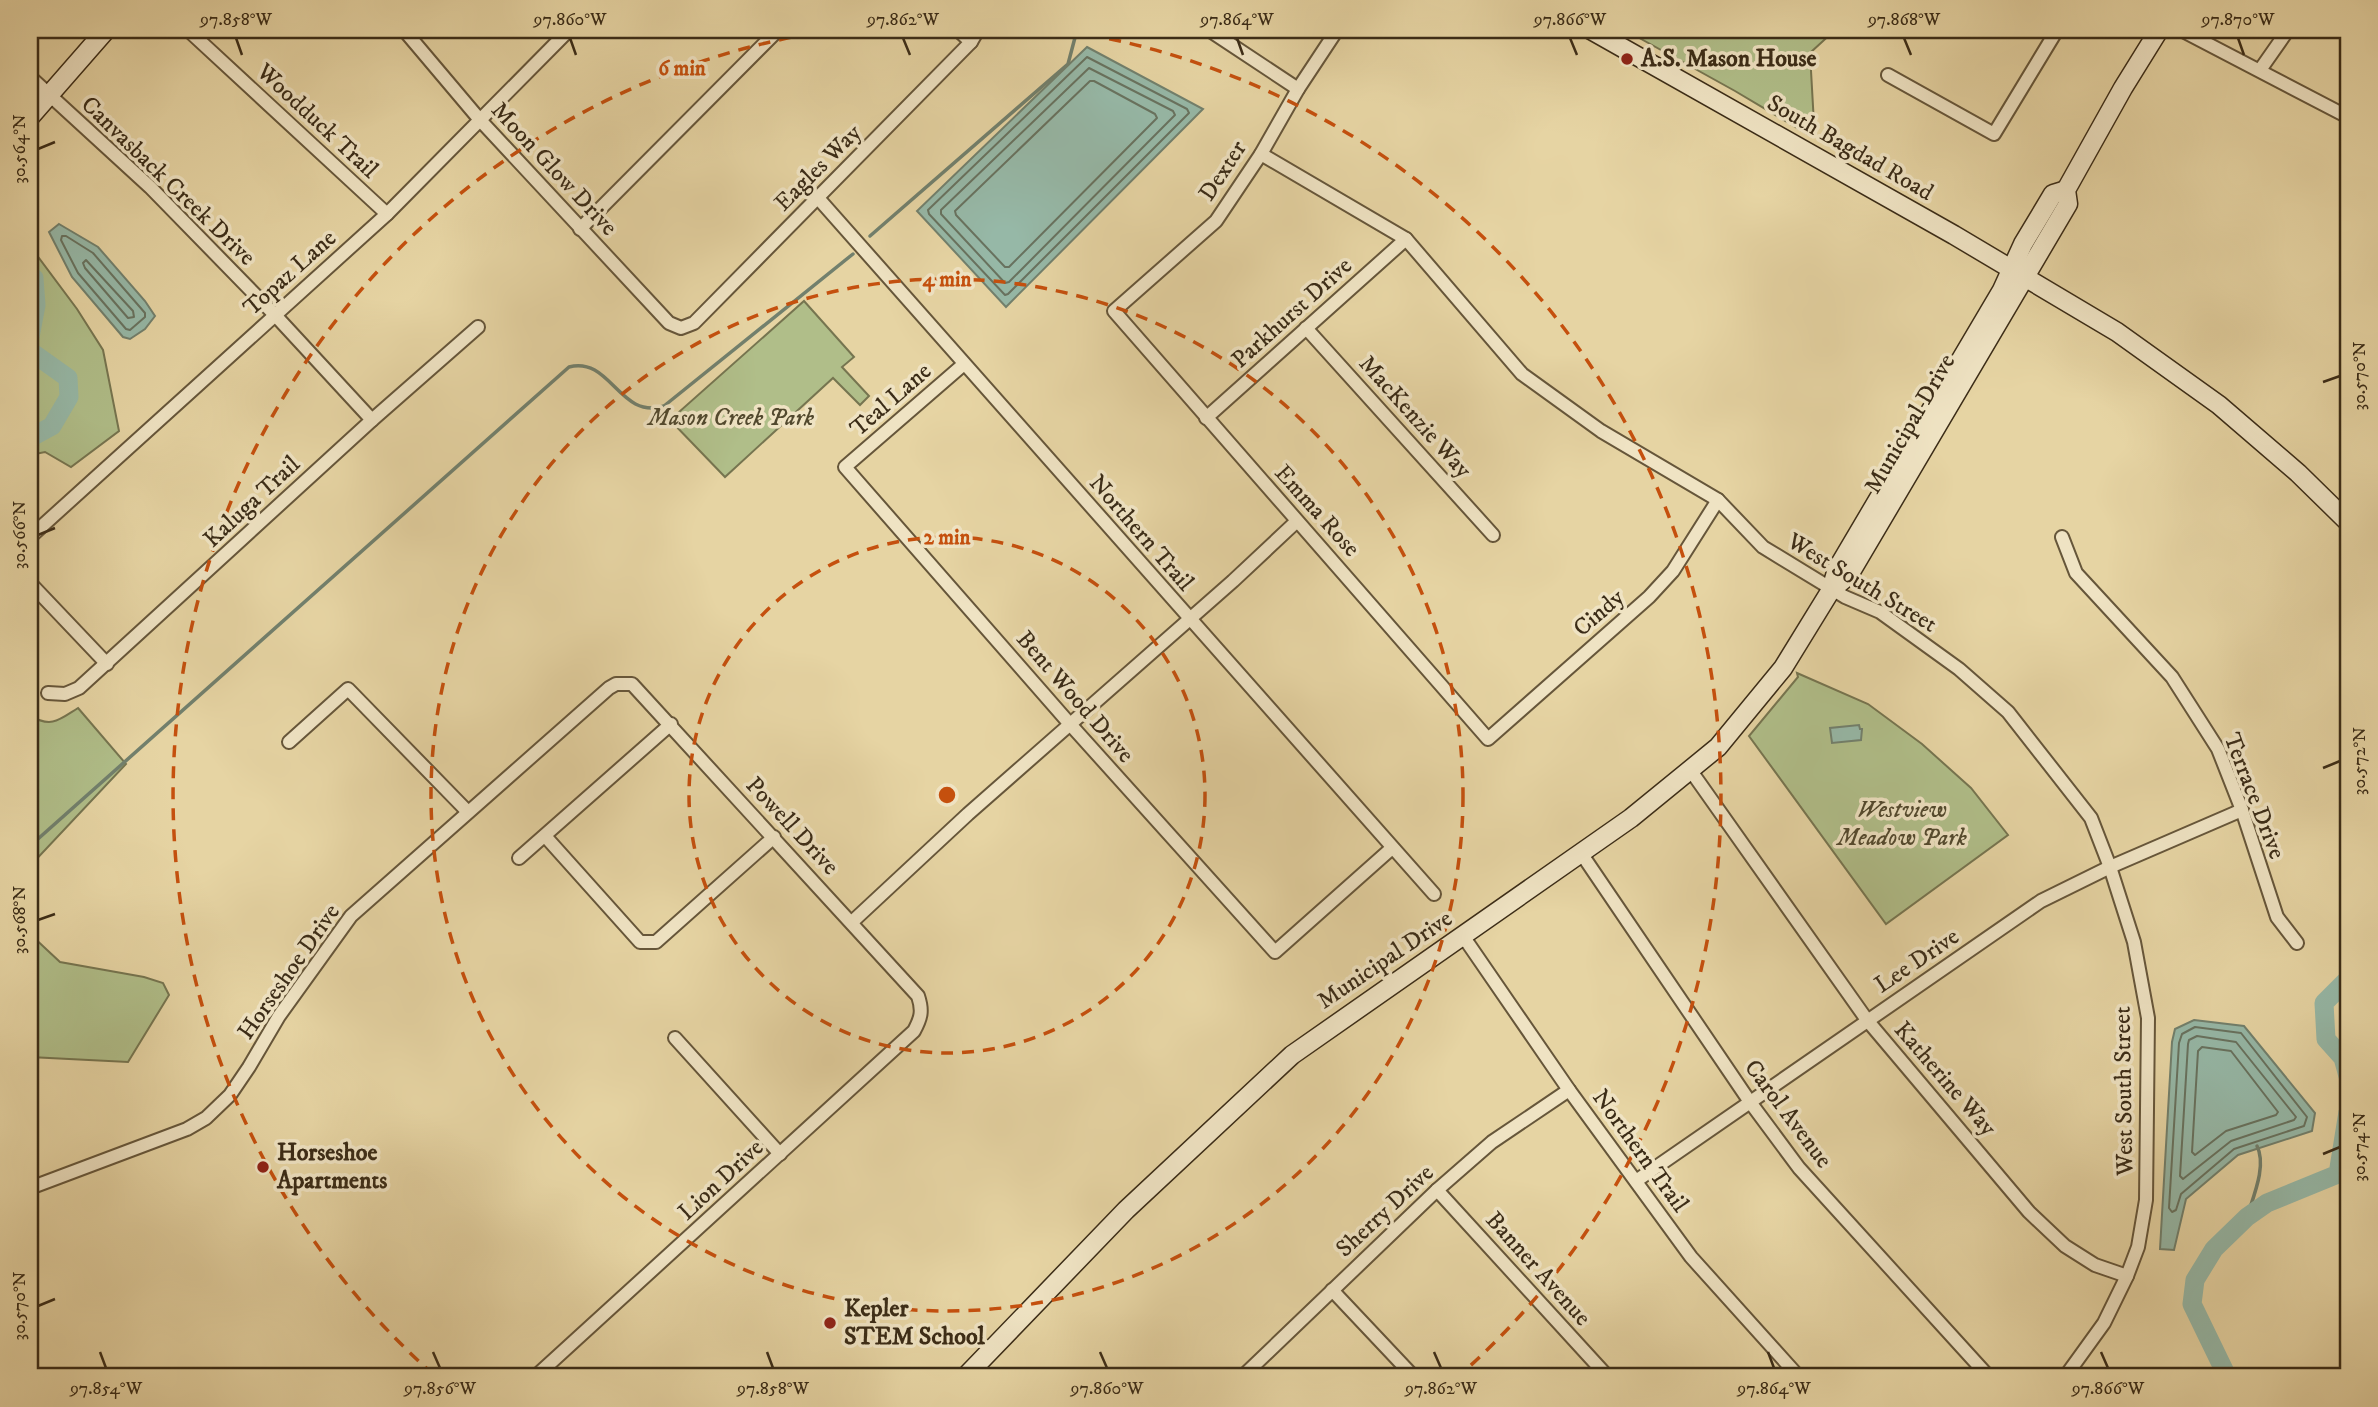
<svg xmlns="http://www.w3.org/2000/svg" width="2378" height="1407" viewBox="0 0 2378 1407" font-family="'IM FELL DW Pica',serif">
  <rect width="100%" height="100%" fill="#e6d4a3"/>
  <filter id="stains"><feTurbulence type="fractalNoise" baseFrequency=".00286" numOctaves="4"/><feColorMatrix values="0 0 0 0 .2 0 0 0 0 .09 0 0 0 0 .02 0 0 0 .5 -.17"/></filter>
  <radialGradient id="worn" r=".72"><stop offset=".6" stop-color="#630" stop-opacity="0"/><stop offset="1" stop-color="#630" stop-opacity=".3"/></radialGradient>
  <!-- green -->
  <g fill="#b0be89" stroke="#767550" stroke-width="2">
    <path d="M1625 30H1835L1810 53 1814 124 1809 135 1735 91Z"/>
    <path d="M30 197C38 216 35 231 33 250L77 309 103 350 119 431 71 467 45 452 30 455Z"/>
    <path d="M804 301 854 357 842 367 869 396 860 405 833 378 725 477 670 420Z"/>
    <path d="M1797 673 1868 704 1922 744 1971 788 2008 835 1886 924 1749 736 1798 677Z"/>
    <path d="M78 708 126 764 30 866V716C52 728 59 720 78 708Z"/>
    <path d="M30 934 60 962 144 977 163 983 169 995 128 1062 30 1057Z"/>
  </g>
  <!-- water -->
  <g fill="#96b8a7" stroke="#72806d" stroke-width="2">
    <path d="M1087 47 1203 109 1006 307 917 211Z"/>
    <path d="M59 224 98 247 145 301 155 316 145 329 130 339 123 337 72 277 49 232Z"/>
    <path d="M1859 725 1860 729H1862L1861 740 1832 743 1830 728Z"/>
    <path d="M2194 1020 2244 1026 2315 1113 2312 1131 2238 1155 2186 1199 2174 1250 2160 1249 2172 1042 2175 1029Z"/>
  </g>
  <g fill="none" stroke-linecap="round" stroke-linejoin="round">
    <!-- shore -->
    <g stroke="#68725f" stroke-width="2">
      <path d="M1087 57 1187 109 1189 113 1008 294 1005 295 929 214 928 210Z"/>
      <path d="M1089 68 1173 111 1175 115 1009 282 1005 283 941 214V210Z"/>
      <path d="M1090 81H1094L1155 114 1157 118 1009 267H1005L956 215 955 211Z"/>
      <path d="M62 236H66L93 253 145 313V317L130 330 126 329 78 273 61 240Z"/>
      <path d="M86 260 133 311 134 317 128 318 85 268 83 263Z"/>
      <path d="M2195 1027 2241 1033 2307 1117 2304 1126 2234 1149 2181 1194 2176 1210 2172 1212 2169 1208 2179 1043 2182 1034Z"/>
      <path d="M2197 1036 2236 1042 2296 1117 2294 1120 2231 1141 2183 1179 2180 1176 2188 1044 2189 1040Z"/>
      <path d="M2202 1047 2231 1051 2278 1112 2276 1115 2226 1131 2195 1155 2192 1152 2198 1051Z"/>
    </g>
    <!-- stream -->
    <g stroke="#72806d" stroke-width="3.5">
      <path d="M870 236 1068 64 1077 30"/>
      <path d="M30 846 569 367C611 356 619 420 664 406L853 254"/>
      <path d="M2247 1217C2253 1197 2267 1166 2257 1146"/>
    </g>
    <!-- river -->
    <g stroke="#96b8a7" stroke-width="19">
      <path d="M30 275 34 278 36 305 30 337"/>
      <path d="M30 351 68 378 69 397 52 426 30 438"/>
      <path d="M2348 979 2324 1003 2326 1039 2343 1058 2348 1076"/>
      <path d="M2225 1377 2224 1370 2192 1304 2195 1280 2214 1249 2247 1217 2267 1203 2338 1174 2348 1112"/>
    </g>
    <defs>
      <g id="street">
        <path d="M188 30 387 214"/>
        <path d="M404 30 480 120 669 323 681 328 694 323 971 42 978 30"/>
        <path d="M958 30 971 42"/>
        <path d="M1209 30 1298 89"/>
        <path d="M1337 30 1298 89 1261 154 1216 221 1114 311 1488 739 1649 597 1673 571 1718 500"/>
        <path d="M2181 30 2348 117"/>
        <path d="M2260 70 2288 30"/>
        <path d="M1888 75 1994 134 2057 30"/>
        <path d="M30 77 150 187 275 315 372 420"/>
        <path d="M1261 154 1406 239 1522 374 1601 431 1718 500 1763 547 1845 597 1880 612 1959 669 2008 712 2091 818 2110 867 2134 942 2148 1018 2146 1200 2138 1247 2127 1276 2104 1323 2065 1377"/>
        <path d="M818 198 1434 894"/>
        <path d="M580 229 778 30"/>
        <path d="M1306 328 1493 535"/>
        <path d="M964 364 845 467 1069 723 1275 952 1392 848"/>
        <path d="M1206 418 1406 239"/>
        <path d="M30 537 387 214 569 30"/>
        <path d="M2062 537 2076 573 2172 677 2218 749 2242 810 2277 917 2297 943"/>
        <path d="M30 583 107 664"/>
        <path d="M48 693 65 694 79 688 372 420 478 327"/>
        <path d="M289 742 348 689 468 812"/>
        <path d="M1691 771 1867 1020 2029 1212 2065 1246 2095 1265 2127 1276"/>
        <path d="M545 836 640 942H656L774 837"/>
        <path d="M1581 853 1750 1102 1799 1168 1989 1377"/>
        <path d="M519 858 671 724"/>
        <path d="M852 922 968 814 1233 581 1297 521"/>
        <path d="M1463 936 1569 1090 1691 1257 1799 1377"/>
        <path d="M675 1038 780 1154"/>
        <path d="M1636 1181 2041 901 2110 867 2242 810"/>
        <path d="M30 1188 187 1129 206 1118 230 1095 249 1067 279 1016 351 916 609 688 616 684H632L918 996C923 1011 921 1018 914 1031L535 1377"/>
        <path d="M1437 1190 1608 1377"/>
        <path d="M1332 1290 1414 1377"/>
        <path d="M1242 1377 1437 1190 1492 1142 1569 1090"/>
      </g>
      <g id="secondary">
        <path d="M1591 30 1954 235 2117 332 2219 405 2298 473 2348 522"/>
        <path d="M30 117 106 30"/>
        <path d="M1831 590 1849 575 2068 204 2066 190 2123 88 2159 30"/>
        <path d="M965 1377 1126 1210 1292 1055 1631 818 1718 747 1783 668 1831 590 1837 569 2002 290 2023 244 2053 194 2066 190"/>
      </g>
    </defs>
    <!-- street casing -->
    <use href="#street" stroke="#66563a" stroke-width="16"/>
    <!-- secondary casing -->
    <use href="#secondary" stroke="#3b2c17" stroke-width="21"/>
    <!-- street -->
    <use href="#street" stroke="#efe3c3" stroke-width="12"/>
    <!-- secondary -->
    <use href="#secondary" stroke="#efe3c3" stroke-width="18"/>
  </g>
  <!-- ticks -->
  <path fill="none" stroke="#3b2c17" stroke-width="2.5" d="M236 38 242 55M570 38 576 55M903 38 910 55M1237 38 1243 55M1570 38 1577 55M1904 38 1911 55M2238 38 2244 55M38 149 55 142M2323 382 2340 376M38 535 55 528M2323 768 2340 761M38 920 55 914M2323 1154 2340 1147M38 1306 55 1299M100 1352 106 1368M433 1352 440 1368M767 1352 773 1368M1100 1352 1107 1368M1434 1352 1441 1368M1768 1352 1774 1368M2101 1352 2108 1368"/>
  <!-- distance rings -->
  <g fill="none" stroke="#c5500e" stroke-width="3.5" stroke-dasharray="12 9">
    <circle cx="947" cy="795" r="258"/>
    <circle cx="947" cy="795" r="516"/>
    <path d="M434 1375A774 774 0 0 1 826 31M1068 31A774 774 0 0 1 1460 1375"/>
  </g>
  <!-- markers -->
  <g fill="#8f2418" stroke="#efe3c3" stroke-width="2.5">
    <circle cx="1627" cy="59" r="7"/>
    <circle cx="263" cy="1167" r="7"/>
    <circle cx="830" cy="1323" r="7"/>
  </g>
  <g text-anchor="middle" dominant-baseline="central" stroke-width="7" stroke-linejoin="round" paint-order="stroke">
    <!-- poi labels -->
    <g font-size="24" font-weight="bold" fill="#3b2c17" stroke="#efe3c3" text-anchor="start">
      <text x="1641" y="59">A.S. Mason House</text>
      <text x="277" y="1153">Horseshoe<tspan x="277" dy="28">Apartments</tspan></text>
      <text x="844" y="1309">Kepler<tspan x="844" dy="28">STEM School</tspan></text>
    </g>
    <!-- street labels -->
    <g font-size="24" fill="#3b2c17" stroke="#efe3c3">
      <text transform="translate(317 121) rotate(43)">Woodduck Trail</text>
      <text transform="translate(1850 148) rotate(30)">South Bagdad Road</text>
      <text transform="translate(818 168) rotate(-45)">Eagles Way</text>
      <text transform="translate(554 169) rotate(47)">Moon Glow Drive</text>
      <text transform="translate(1223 171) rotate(-57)">Dexter</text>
      <text transform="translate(168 181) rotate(44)">Canvasback Creek Drive</text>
      <text transform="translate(290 273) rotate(-42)">Topaz Lane</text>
      <text transform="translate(1292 313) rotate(-42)">Parkhurst Drive</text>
      <text transform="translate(891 400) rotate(-41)">Teal Lane</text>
      <text transform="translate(1415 417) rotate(48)">MacKenzie Way</text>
      <text transform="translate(1910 424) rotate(-60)">Municipal Drive</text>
      <text transform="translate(252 502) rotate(-43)">Kaluga Trail</text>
      <text transform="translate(1317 511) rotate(48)">Emma Rose</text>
      <text transform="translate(1141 533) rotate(49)">Northern Trail</text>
      <text transform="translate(1862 583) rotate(31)">West South Street</text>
      <text transform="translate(1599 613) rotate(-41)">Cindy</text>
      <text transform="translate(1075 697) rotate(49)">Bent Wood Drive</text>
      <text transform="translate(2254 796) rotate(69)">Terrace Drive</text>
      <text transform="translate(792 826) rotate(47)">Powell Drive</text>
      <text transform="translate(1385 960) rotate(-34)">Municipal Drive</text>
      <text transform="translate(1917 961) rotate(-34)">Lee Drive</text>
      <text transform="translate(289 972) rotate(-55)">Horseshoe Drive</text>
      <text transform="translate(1945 1079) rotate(49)">Katherine Way</text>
      <text transform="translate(2124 1091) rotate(-91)">West South Street</text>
      <text transform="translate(1788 1114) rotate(53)">Carol Avenue</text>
      <text transform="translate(1640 1151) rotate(54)">Northern Trail</text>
      <text transform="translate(721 1180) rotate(-43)">Lion Drive</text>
      <text transform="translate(1385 1211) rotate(-43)">Sherry Drive</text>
      <text transform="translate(1538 1269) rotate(48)">Banner Avenue</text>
    </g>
    <!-- park labels -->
    <g font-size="24" font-style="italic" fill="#52492e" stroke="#efe3c3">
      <text x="731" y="418">Mason Creek Park</text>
      <text x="1902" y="810">Westview<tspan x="1902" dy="28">Meadow Park</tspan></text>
    </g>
  </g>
  <circle cx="947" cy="795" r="10" fill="#c5500e" stroke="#efe3c3" stroke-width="3.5"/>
  <g font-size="21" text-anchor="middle" font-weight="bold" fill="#c5500e" stroke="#efe3c3" stroke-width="7" stroke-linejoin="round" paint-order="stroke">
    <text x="682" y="75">6 min</text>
    <text x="947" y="286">4 min</text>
    <text x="947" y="544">2 min</text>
  </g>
  <!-- margin -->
  <rect width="2378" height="1407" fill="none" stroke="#e6d4a3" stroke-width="77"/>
  <rect x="38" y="38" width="2302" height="1330" fill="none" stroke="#3b2c17" stroke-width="2.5"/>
  <g font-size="18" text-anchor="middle" fill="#3b2c17">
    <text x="236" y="25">97.858°W</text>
    <text x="570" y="25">97.860°W</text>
    <text x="903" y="25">97.862°W</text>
    <text x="1237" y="25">97.864°W</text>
    <text x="1570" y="25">97.866°W</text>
    <text x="1904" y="25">97.868°W</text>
    <text x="2238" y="25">97.870°W</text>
    <text transform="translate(19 149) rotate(-90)" y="6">30.564°N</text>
    <text transform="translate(2359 376) rotate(-90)" y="6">30.570°N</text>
    <text transform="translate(19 535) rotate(-90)" y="6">30.566°N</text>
    <text transform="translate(2359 761) rotate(-90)" y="6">30.572°N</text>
    <text transform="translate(19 920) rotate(-90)" y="6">30.568°N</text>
    <text transform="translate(2359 1147) rotate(-90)" y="6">30.574°N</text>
    <text transform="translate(19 1306) rotate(-90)" y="6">30.570°N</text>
    <text x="106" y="1394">97.854°W</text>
    <text x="440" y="1394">97.856°W</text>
    <text x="773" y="1394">97.858°W</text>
    <text x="1107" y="1394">97.860°W</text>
    <text x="1441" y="1394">97.862°W</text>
    <text x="1774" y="1394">97.864°W</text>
    <text x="2108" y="1394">97.866°W</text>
  </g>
  <rect width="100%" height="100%" filter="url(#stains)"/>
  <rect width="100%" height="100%" fill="url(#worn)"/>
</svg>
